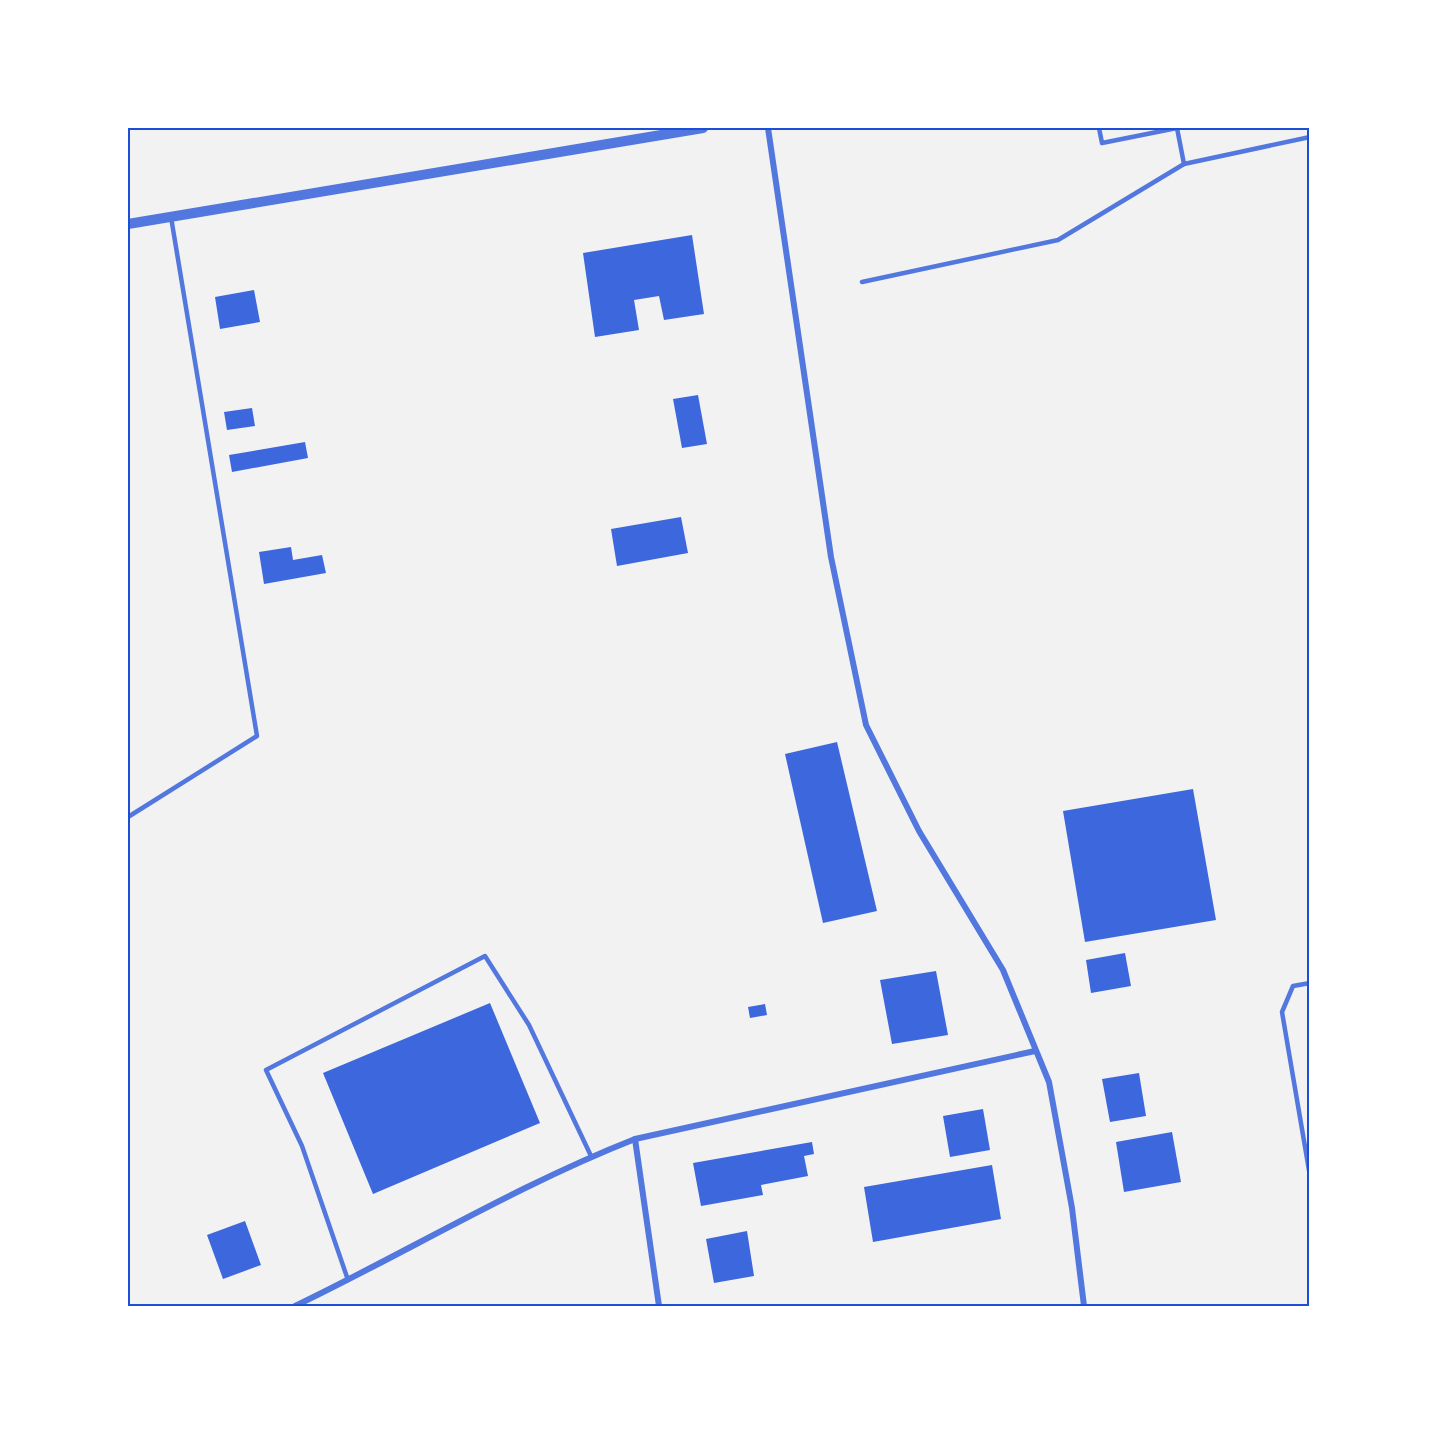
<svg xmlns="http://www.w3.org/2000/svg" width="1437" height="1434" viewBox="0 0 1437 1434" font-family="Manrope,sans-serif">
  <rect width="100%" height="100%" fill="#f2f2f2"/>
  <!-- building -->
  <g fill="#3d67dc">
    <path d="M692 235 704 314 664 320 659 296 634 300 639 330 595 337 583 253Z"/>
    <path d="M254 290 260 322 220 329 215 297Z"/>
    <path d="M698 395 707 444 682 448 673 399Z"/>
    <path d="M252 408 255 426 227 430 224 412Z"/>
    <path d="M305 442 308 458 232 472 229 455Z"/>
    <path d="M681 517 688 553 617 566 611 529Z"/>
    <path d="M291 547 293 560 322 555 326 573 264 584 259 552Z"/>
    <path d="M837 742 877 911 823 923 785 754Z"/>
    <path d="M1193 789 1216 920 1085 942 1063 811Z"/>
    <path d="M1125 953 1131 986 1091 993 1086 960Z"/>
    <path d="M936 971 948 1035 892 1044 880 980Z"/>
    <path d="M490 1003 540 1123 373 1194 323 1073Z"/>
    <path d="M765 1004 767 1015 750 1018 748 1007Z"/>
    <path d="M1139 1073 1146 1116 1110 1122 1102 1079Z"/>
    <path d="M983 1109 990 1150 950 1157 943 1116Z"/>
    <path d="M1172 1132 1181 1182 1124 1192 1116 1142Z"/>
    <path d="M812 1142 814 1154 804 1156 808 1176 761 1185 763 1195 701 1206 693 1163Z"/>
    <path d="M992 1165 1001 1219 873 1242 864 1187Z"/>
    <path d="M245 1221 261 1265 223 1279 207 1235Z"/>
    <path d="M747 1231 754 1276 714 1283 706 1239Z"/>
  </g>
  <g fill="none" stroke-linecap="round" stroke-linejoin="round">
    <!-- service -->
    <g stroke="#5277de" stroke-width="4.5">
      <path d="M1099 128 1102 143 1177 128"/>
      <path d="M1177 128 1184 164 1310 137"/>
      <path d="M862 282 1058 240 1184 164"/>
      <path d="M128 817 257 736 171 217"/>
      <path d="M1310 983 1293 986 1282 1012 1310 1176"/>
      <path d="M348 1280 302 1146 266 1070 485 956 529 1025 591 1156"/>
    </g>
    <!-- minor -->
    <g stroke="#5277de" stroke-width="6">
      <path d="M768 128 831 557 866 725 919 831 1003 970 1049 1082 1072 1208 1084 1306"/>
      <path d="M635 1139 659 1306"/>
      <path d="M295 1306C409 1251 518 1185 635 1139L1035 1051"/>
    </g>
    <!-- tertiary -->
    <path stroke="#5277de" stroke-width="10" d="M128 224 703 128"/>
  </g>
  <!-- border -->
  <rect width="1437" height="1434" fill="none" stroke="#ffffff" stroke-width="258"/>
  <rect x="129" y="129" width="1179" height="1176" fill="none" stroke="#1d4ed8" stroke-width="2"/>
</svg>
